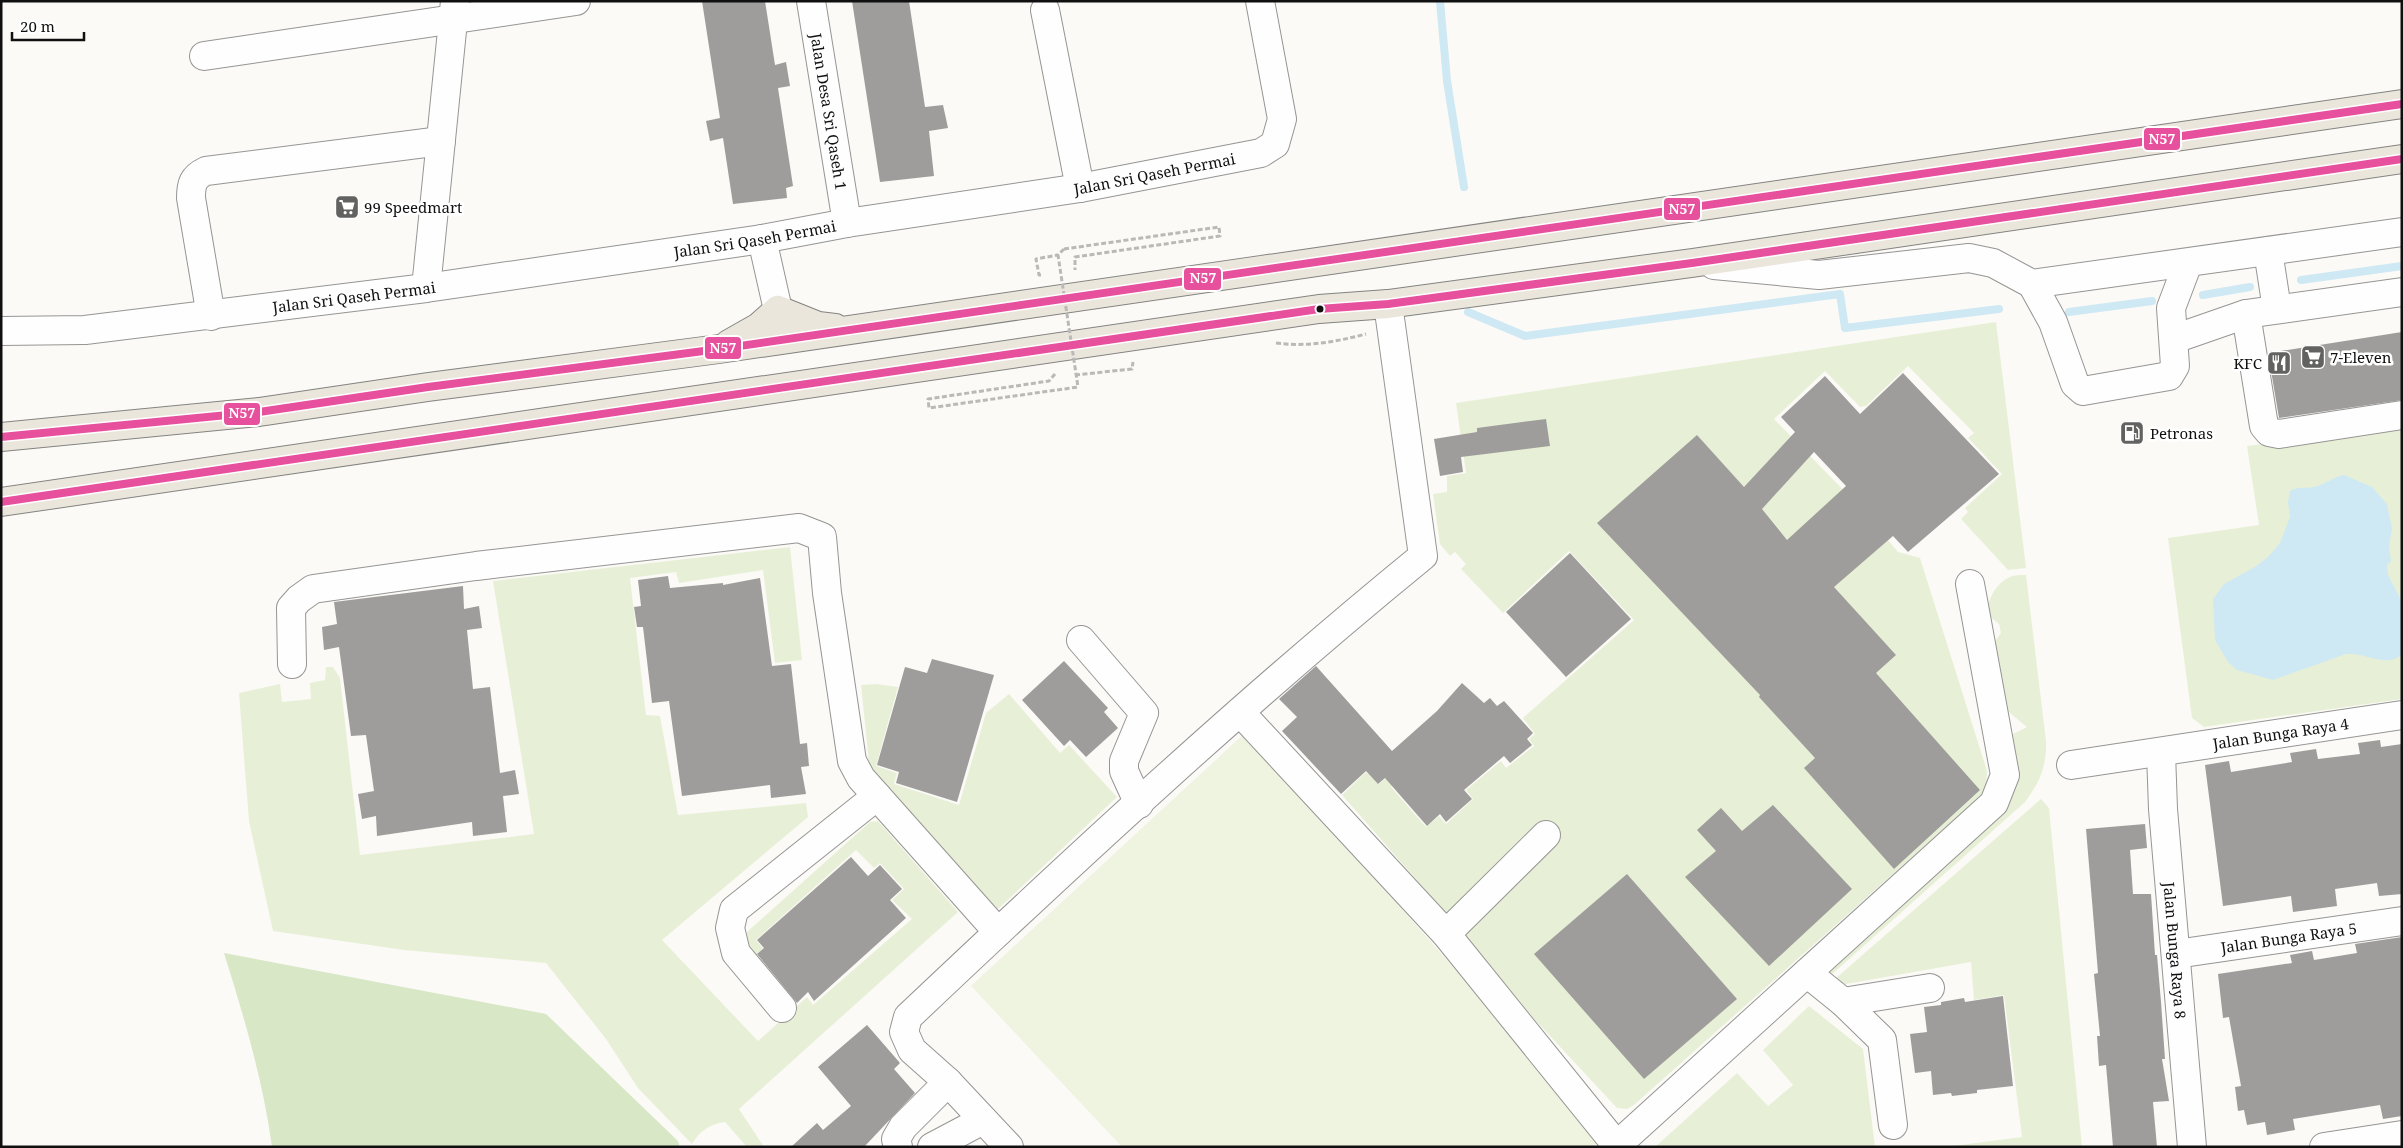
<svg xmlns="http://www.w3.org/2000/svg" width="2403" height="1148" viewBox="0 0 2403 1148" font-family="'Noto Serif',serif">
  <rect width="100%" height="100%" fill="#fbfaf6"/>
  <!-- green -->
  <g fill="#e7f0d7">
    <path d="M1996 322 2026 568 2008 570 1961 519 1968 512 1965 508 2002 474 1968 438 1974 433 1908 366 1866 406 1860 407 1825 371 1774 419 1858 505 1898 552 1920 558 1987 771 1986 791 1634 1105 1627 1109 1617 1108 1470 950 1465 935 1342 795 1366 772 1379 784 1397 768 1404 775 1391 787 1426 827 1439 816 1446 824 1473 799 1466 790 1501 761 1506 768 1534 746 1529 739 1535 734 1523 718 1634 620 1569 551 1503 613 1461 569 1466 564 1455 552 1450 556 1440 544 1433 494 1447 492V476L1466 473 1456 403Z"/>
    <path d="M2402 427V699L2204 727 2192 718 2168 538 2259 525 2247 446Z"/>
    <path d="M790 547 802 660 775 663 763 570 679 583 676 572 630 578 646 715 660 716 678 815 806 803 808 817 662 940 758 1041 807 997 813 1005 912 919 892 900 904 889 880 863 874 868 856 850 756 940 763 948 755 956 748 949 747 932 870 822 878 821 958 912 739 1109 764 1147H747L725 1122C709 1124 700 1131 692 1144L638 1088 606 1039 546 963 404 950 273 931 249 821 239 693 280 684 282 702 311 699 310 683 325 680 326 667H333L340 678 360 855 534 834 493 581Z"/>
    <path d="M2026 575 2046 741C2047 766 2040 782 2025 802L1830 976 1827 971 2014 782C2019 761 2019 755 2007 737L2027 727 2004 708 1993 644 2001 633 1999 624 1988 615C1986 601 1996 583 2010 577 2014 575 2021 575 2026 575Z"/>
    <path d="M876 684 898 687 876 766 897 773 894 784 959 805 986 713 1009 694 1060 753 1069 745 1117 797 998 909 993 910 870 772 861 685Z"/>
    <path d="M2041 799 2049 808 2082 1147H1945L2022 1137 2004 995 1974 1000 1971 962 1846 984H1840L1835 979Z"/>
    <path d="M1809 1006 1863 1049 1875 1147H1655L1737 1073 1768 1106 1793 1085 1763 1050Z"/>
  </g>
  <!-- forest -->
  <path fill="#d8e7c6" d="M224 953 546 1014 678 1141 680 1147H272C263 1080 244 1017 224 953Z"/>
  <!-- pitch -->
  <path fill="#eff4e1" d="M1246 732 1603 1137 1592 1147H1122L971 986Z"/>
  <!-- water -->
  <path fill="#cee8f4" d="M2344 475 2372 487 2387 504 2392 528 2389 546 2391 561 2387 565 2388 575 2402 602V654C2387 669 2365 652 2346 654L2273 680 2237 670 2228 662 2215 640 2213 599 2224 584 2255 567 2268 557 2280 543 2290 517 2288 502 2290 491C2298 486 2305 489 2314 487 2325 485 2332 477 2344 475Z"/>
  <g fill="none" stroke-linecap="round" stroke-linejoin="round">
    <!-- stream -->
    <g stroke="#cee8f4" stroke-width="8">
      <path d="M1440 1 1447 81 1464 187"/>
      <path d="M2301 280 2402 266"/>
      <path d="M2203 295 2250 287"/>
      <path d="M1468 312 1525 336 1840 294 1845 328 1999 309"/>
      <path d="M2069 312 2152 301"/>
    </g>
  </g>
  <!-- building -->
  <g fill="#9f9d9b" fill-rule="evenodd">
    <path d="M702 1H765L775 65 786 62 790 86 778 88 793 186 786 188 787 198 733 204 723 138 710 141 706 121 720 118Z"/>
    <path d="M852 1H909L925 107 943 105 948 128 929 131 934 176 880 182Z"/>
    <path d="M2402 332V400L2279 418 2268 353Z"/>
    <path d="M1903 373 1999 474 1908 552 1893 536 1834 587 1896 655 1876 673 1980 790 1894 869 1804 768 1815 758 1759 697 1760 695 1597 523 1697 435 1744 487 1795 432 1781 417 1825 376 1860 414ZM1814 452 1846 486 1787 540 1762 509Z"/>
    <path d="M1546 419 1550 446 1461 457 1463 472 1440 476 1434 439 1477 432V428Z"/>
    <path d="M1570 553 1631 619 1566 677 1506 612Z"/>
    <path d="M668 576 670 588 723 583V585L760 578 772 666 791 664 800 744 807 743 809 766 801 767 806 794 771 798 770 785 682 796 669 701 652 703 643 627H637L634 607 641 606 638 580Z"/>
    <path d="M463 586 464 609 479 606 482 628 467 630 473 689 490 687 500 773 515 770 519 794 503 796 507 832 473 836 472 822 377 836 376 816 362 819 358 794 374 791 366 735 351 736 339 647 324 650 322 627 337 624 334 602Z"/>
    <path d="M932 659 994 675 957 802 896 783 899 772 877 765 905 667 927 673Z"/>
    <path d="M1064 661 1108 708 1104 712 1118 728 1086 757 1070 740 1064 746 1022 700Z"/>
    <path d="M1316 666 1392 751 1437 711 1462 683 1484 703 1490 698 1497 706 1504 701 1533 733 1527 739 1532 745 1510 763 1504 756 1464 790 1472 799 1446 822 1440 814 1427 826 1385 778 1378 784 1366 771 1341 794 1282 731 1297 717 1279 699Z"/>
    <path d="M2380 740 2381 747 2402 744V894L2379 896 2377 883 2335 889 2337 906 2293 912 2291 896 2223 906 2205 765 2229 761 2231 772 2292 762 2290 753 2316 749 2318 759 2360 754 2358 743Z"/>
    <path d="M1773 805 1852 889 1769 966 1685 877 1716 851 1697 830 1721 808 1742 831Z"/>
    <path d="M2145 824 2147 848 2130 850 2133 894H2151L2155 955H2157L2161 1002 2165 1059H2162L2169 1101 2153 1102 2157 1147H2113L2106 1065 2099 1066 2097 1036H2100L2094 974 2098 973 2086 829Z"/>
    <path d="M851 857 868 876 880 865 902 889 890 900 906 918 814 1001 808 992 797 1003 757 954 764 948 757 940Z"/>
    <path d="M1627 874 1737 999 1644 1079 1534 954Z"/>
    <path d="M2402 937V1116L2383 1119 2380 1105 2293 1119 2295 1130 2267 1135 2265 1122 2247 1125 2244 1110 2238 1111 2235 1087 2241 1086 2229 1017 2223 1018 2218 974 2292 963 2290 955 2312 951 2314 960 2357 953 2355 944Z"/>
    <path d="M2003 996 2013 1086 1977 1090V1093L1952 1096 1951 1093 1933 1095 1931 1071 1915 1073 1910 1034 1927 1032 1924 1007 1941 1005V1002L1964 998 1965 1002Z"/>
    <path d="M867 1025 900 1063 894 1069 915 1093 864 1147H791L817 1123 823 1130 851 1106 818 1067Z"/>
  </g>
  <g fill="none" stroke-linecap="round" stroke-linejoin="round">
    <defs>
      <g id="minor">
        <path id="s1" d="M811 1 847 223"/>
        <path d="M1045 10 1080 188"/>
        <path d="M204 56 576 1"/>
        <path d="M762 239 778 310"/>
        <path d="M2268 251 2277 309"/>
        <path d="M1714 265 1819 275 1969 258 1993 263 2032 284 2402 232"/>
        <path d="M2032 284 2053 322 2075 384 2083 391 2169 376 2175 366 2171 308 2188 263"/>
        <path d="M426 288 455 1"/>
        <path d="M2246 314 2264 426 2269 432 2279 434 2402 415"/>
        <path d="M211 316 191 198C191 184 193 177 206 171L441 141"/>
        <path id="s2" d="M1 331 85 330 426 288 762 239 847 223 1080 188 1261 153 1275 144 1282 119 1260 1"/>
        <path d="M2174 339 2246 314 2402 292"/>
        <path d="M1081 640 1144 713 1124 761V771L1139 804"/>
        <path d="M292 664 291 608 299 599 313 589 476 566 799 528 822 537 827 593 852 761 861 778 998 932"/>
        <path d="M1240 712 1446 934 1618 1147"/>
        <path id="s3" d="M2161 753 2163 809 2192 1147"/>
        <path id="s4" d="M2071 765 2402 715"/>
        <path d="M1446 934 1546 835"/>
        <path id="s5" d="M2176 954 2402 921"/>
        <path d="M1807 973 1843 1002 1882 1040 1893 1125"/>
        <path d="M1843 1002 1930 988"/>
        <path d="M782 1008 736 953 730 928 734 910 877 796"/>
        <path d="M898 1147 896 1139 903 1127 948 1082"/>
        <path d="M932 1147 983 1120"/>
        <path d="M1009 1147 948 1082 912 1050 904 1032 908 1017C1075 859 1244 702 1423 556L1388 304"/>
        <path d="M1615 1147 1994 803 2005 775 1970 584"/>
        <path d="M2324 1147 2402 1135"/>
      </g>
      <g id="major">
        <path d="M729 344 759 327 778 310 818 326 835 328"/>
        <path d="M1 437 259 412 428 387 719 349 2402 104"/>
        <path d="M1 502 1319 309 1388 304 1692 263 2402 159"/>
      </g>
    </defs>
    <!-- minor casing -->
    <use href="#minor" stroke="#969594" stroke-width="30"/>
    <!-- major casing -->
    <use href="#major" stroke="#838381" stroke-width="30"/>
    <!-- path -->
    <g stroke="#b9b9b8" stroke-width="3" stroke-dasharray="5 2.5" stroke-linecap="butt">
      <path d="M1064 249 1219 227 1220 236 1075 257V270"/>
      <path d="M1041 275H1039L1036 259 1058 255"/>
      <path d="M1276 343C1308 347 1335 342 1366 334"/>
      <path d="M1055 374 1049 381 928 399 929 408 1078 387"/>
      <path d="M1075 375 1132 369 1133 362"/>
    </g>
    <!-- minor -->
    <use href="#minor" stroke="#fefefe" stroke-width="28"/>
    <!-- major -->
    <use href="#major" stroke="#ebe6dc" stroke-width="28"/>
    <!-- path-bridge -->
    <path stroke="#b9b9b8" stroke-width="3" stroke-dasharray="5 2.5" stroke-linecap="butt" d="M1064 249 1058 255 1078 387"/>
    <defs>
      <g id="bus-1">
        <path d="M1 437 259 412 428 387 719 349 2402 104"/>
        <path d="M1 502 1319 309 1388 304 1692 263 2402 159"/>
      </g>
    </defs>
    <!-- bus-1 casing -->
    <use href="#bus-1" stroke="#fff" stroke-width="11"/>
    <!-- bus-1 -->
    <use href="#bus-1" stroke="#e6509d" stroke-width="8"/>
  </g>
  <!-- icons -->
  <defs>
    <symbol id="supermarket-square" viewBox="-11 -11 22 22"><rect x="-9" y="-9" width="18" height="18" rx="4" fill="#626260" stroke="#fff"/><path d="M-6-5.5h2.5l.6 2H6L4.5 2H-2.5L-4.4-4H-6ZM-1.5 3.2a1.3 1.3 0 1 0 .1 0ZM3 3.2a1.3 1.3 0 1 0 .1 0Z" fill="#fff"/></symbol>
    <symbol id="restaurant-square" viewBox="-11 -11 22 22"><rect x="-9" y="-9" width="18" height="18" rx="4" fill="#626260" stroke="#fff"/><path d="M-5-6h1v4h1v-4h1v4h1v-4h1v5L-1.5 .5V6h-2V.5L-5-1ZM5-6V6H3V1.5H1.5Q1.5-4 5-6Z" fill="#fff"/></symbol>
    <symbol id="fuel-square" viewBox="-11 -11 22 22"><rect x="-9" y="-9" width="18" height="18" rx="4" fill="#626260" stroke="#fff"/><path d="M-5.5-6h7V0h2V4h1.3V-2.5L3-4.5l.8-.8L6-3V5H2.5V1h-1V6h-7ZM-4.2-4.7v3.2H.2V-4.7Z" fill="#fff"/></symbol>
  </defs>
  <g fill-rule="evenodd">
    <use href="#supermarket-square" x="333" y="193" width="28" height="28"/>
    <use href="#supermarket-square" x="2299" y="343" width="28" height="28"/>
    <use href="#restaurant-square" x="2265" y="349" width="28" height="28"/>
    <use href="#fuel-square" x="2118" y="419" width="28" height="28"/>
  </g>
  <!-- markers -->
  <circle fill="#101010" stroke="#fff" stroke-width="2" cx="1320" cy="309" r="4.5"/>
  <g text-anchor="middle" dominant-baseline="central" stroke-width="5" stroke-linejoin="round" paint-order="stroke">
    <!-- street labels -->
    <g font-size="15" fill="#101010" stroke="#fff">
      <text stroke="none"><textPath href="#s1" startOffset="112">Jalan Desa Sri Qaseh 1</textPath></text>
      <text stroke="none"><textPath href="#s2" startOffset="1165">Jalan Sri Qaseh Permai</textPath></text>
      <text stroke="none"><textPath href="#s2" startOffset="760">Jalan Sri Qaseh Permai</textPath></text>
      <text stroke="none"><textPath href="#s2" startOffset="355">Jalan Sri Qaseh Permai</textPath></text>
      <text stroke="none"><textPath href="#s4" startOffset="212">Jalan Bunga Raya 4</textPath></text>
      <text stroke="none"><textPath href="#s5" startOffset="114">Jalan Bunga Raya 5</textPath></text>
      <text stroke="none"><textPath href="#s3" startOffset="198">Jalan Bunga Raya 8</textPath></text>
    </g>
    <!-- poi labels -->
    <g font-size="15" fill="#101010" stroke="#fff" text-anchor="start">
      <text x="364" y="207">99 Speedmart</text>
      <text x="2330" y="357">7-Eleven</text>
      <text x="2262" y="363" text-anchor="end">KFC</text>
      <text x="2150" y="433">Petronas</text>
    </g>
  </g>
  <g stroke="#fff" stroke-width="2">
    <rect x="2143" y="127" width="38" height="24" rx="5" fill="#e6509d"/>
    <rect x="1663" y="197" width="38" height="24" rx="5" fill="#e6509d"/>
    <rect x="1183" y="267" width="39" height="24" rx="5" fill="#e6509d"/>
    <rect x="704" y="336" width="38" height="24" rx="5" fill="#e6509d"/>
    <rect x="223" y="402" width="38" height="24" rx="5" fill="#e6509d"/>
  </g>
  <g font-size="14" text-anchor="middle" font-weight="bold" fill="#fff">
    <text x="2162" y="144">N57</text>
    <text x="1682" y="214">N57</text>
    <text x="1203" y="283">N57</text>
    <text x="723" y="353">N57</text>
    <text x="242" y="418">N57</text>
  </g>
  <!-- border -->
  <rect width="2403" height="1148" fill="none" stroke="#101010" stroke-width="5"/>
  <!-- scale -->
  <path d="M12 32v8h72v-8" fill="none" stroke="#101010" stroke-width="2.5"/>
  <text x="20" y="32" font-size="15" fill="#101010" stroke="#ffffff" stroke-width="4" paint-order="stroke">20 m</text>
</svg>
